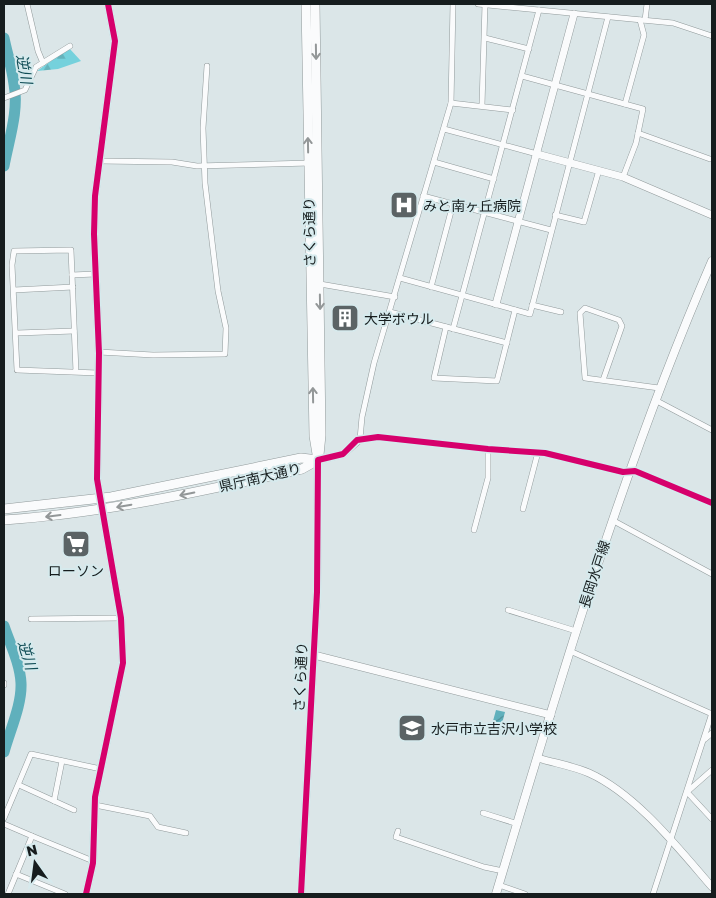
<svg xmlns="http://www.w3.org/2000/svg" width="716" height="898" viewBox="0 0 716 898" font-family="'Golos Text','Noto Sans JP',sans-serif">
  <defs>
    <pattern id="forest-firs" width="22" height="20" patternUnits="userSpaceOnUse" patternTransform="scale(1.25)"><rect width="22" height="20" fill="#75d1dc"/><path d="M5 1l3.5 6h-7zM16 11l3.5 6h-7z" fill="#64b3bc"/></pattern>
    <pattern id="water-waves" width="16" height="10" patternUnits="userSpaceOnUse" patternTransform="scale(1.25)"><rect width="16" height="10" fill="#60b0bc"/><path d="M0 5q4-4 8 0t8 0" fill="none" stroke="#4e8f98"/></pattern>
  </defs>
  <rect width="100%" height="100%" fill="#dbe6e8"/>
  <!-- forest -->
  <path fill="url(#forest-firs)" d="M69 48 81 61 58 69 37 71Z"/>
  <!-- water -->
  <path fill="url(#water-waves)" d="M496 710 505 712 499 735 490 732Z"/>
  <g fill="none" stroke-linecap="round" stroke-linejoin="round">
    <!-- river -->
    <g stroke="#60b0bc" stroke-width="11">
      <path d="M4 38C7 53 12 68 14 84 19 111 9 139 4 166"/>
      <path d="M4 626C10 644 20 663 21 683 22 705 10 730 4 752"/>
    </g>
    <defs>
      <g id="minor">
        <path d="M27 4 38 51 43 63"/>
        <path d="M453 4 451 103 374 363 362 417 360 439 378 437 488 449 545 453 623 472 635 471 712 503"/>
        <path d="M478 4 673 23 712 36"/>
        <path d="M645 20 647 4"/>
        <path d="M485 38 529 49"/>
        <path d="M522 76 643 109 636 143 623 177"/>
        <path d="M4 98 25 90 36 67 70 46"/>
        <path d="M451 103 513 110"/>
        <path d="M625 104 644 35 640 20"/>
        <path d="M482 105 485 4"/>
        <path d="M444 129 537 154"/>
        <path d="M638 133 710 159"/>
        <path d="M100 161 172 162 197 166 310 163"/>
        <path d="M434 162 494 179"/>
        <path d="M423 196 551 230"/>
        <path d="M555 215 584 222 599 170"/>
        <path d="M72 275 95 274"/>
        <path d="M400 278 530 314 608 17"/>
        <path d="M320 284 395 297"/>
        <path d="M431 287 453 204"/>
        <path d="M14 290 73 287"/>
        <path d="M532 305 561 312"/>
        <path d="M390 312 507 343"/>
        <path d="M446 327 434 378 497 381 515 310"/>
        <path d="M453 329 539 10"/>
        <path d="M17 333 74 331"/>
        <path d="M99 352 153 355 225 354 226 328 218 291 205 183 203 128 207 66"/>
        <path d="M76 372 71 250 14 251 12 265 17 370 98 373"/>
        <path d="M603 380 622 326 619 320 585 308 580 313 585 378 659 388"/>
        <path d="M655 400 712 430"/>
        <path d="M523 509 538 452"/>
        <path d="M612 520 712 574"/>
        <path d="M474 530 488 478V449"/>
        <path d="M508 610 576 631"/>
        <path d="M31 619 121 618"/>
        <path d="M570 651 712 714"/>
        <path d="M4 683V685"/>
        <path d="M705 739 712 733"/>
        <path d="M712 770 687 792 712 819"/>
        <path d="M19 785 74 810"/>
        <path d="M54 801 62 761"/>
        <path d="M95 805 150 816 158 827 186 833"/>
        <path d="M483 813 518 824"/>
        <path d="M4 818 31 754 101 769"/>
        <path d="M4 824 32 836 8 894"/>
        <path d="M398 831 396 837 484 867 503 871"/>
        <path d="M32 836 93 861"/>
        <path d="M16 874 65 894"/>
        <path d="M499 885 525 894"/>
        <path d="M653 894 712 713"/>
      </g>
      <g id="tertiary">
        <path d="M537 154 623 177 712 215"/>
        <path d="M496 304 574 14"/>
        <path d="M314 655 551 715"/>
        <path d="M538 758C554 763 573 766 589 773 636 794 679 849 712 887"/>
        <path d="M86 894 93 863 95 797 123 663 121 618 97 479 99 353 94 234 95 196 115 41 108 4"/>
        <path d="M301 894 317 592 318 460 343 454 360 439"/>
      </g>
      <path id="secondary" d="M496 894C560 680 623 466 712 261"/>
      <g id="primary">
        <path d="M306 4 314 436 318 460"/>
        <path d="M315 4 321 435 319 455"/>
        <path d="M4 509 111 497 301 458 318 460"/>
        <path d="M4 520C105 513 203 491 302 469L318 460"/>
      </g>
    </defs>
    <!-- minor casing -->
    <use href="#minor" stroke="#919a9b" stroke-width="6"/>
    <!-- tertiary casing -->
    <use href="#tertiary" stroke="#919a9b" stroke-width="8"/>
    <!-- secondary casing -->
    <use href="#secondary" stroke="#919a9b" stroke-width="9"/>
    <!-- primary casing -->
    <use href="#primary" stroke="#919a9b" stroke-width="10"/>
    <!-- minor -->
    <use href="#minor" stroke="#fafbfc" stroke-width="5"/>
    <!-- tertiary -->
    <use href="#tertiary" stroke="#fafbfc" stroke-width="7"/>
    <!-- secondary -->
    <use href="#secondary" stroke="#fafbfc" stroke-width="8"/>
    <!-- primary -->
    <use href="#primary" stroke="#fafbfc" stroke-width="9"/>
    <defs>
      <g id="cycleway">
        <path d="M86 894 93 863 95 797 123 663 121 618 97 479 99 353 94 234 95 196 115 41 108 4"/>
        <path d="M301 894 317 592 318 460 343 454 357 440 378 437 488 449 545 453 623 472 635 471 712 503"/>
      </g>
    </defs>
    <!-- cycleway casing -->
    <use href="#cycleway" stroke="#d6eaed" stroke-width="9"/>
    <!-- cycleway -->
    <use href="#cycleway" stroke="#d6006c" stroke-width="6"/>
  </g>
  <!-- one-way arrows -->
  <defs><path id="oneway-shaft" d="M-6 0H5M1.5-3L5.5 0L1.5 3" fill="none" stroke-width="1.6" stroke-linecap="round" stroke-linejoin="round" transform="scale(1.25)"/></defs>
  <g stroke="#939798">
    <use href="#oneway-shaft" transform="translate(316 52) rotate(89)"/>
    <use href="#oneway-shaft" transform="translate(308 145) rotate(-91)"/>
    <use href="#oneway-shaft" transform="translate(320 302) rotate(89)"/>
    <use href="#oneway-shaft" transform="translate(313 395) rotate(-91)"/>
    <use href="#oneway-shaft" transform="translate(187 494) rotate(168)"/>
    <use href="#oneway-shaft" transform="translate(124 506) rotate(170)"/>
    <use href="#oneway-shaft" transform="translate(53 516) rotate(173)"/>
  </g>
  <!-- icons -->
  <defs>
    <symbol id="hospital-square" viewBox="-11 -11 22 22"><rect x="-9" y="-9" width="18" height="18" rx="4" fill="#5b6365" stroke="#d6eaed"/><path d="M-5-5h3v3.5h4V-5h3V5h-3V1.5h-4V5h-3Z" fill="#fff"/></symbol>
    <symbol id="building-square" viewBox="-11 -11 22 22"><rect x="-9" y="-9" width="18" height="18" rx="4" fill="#5b6365" stroke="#d6eaed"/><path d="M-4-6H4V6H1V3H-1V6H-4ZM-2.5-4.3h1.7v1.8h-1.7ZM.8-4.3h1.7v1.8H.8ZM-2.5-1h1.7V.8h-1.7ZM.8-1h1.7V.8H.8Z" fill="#fff"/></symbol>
    <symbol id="supermarket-square" viewBox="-11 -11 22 22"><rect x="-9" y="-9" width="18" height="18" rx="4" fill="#5b6365" stroke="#d6eaed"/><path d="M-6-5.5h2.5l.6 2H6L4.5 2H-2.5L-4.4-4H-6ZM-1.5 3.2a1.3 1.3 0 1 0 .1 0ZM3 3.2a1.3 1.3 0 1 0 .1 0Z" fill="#fff"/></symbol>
    <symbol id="school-square" viewBox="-11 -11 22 22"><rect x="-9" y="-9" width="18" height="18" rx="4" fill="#5b6365" stroke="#d6eaed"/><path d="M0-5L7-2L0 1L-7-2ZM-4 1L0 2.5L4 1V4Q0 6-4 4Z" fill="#fff"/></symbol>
  </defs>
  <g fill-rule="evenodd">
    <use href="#hospital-square" x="388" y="189" width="32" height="32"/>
    <use href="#building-square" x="329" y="302" width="32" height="32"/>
    <use href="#supermarket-square" x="60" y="528" width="32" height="32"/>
    <use href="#school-square" x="396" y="712" width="32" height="32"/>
  </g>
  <g text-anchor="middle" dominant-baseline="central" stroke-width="4" stroke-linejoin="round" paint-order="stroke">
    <!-- poi labels -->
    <g font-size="14" fill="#161d1e" stroke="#d6eaed" text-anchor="start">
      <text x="423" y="205">みと南ヶ丘病院</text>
      <text x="364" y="318">大学ボウル</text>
      <text x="76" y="570" text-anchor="middle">ローソン</text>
      <text x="431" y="728">水戸市立吉沢小学校</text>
    </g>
    <!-- street labels -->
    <g font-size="14" fill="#161d1e" stroke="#d6eaed">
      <text transform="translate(309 232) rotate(-91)">さくら通り</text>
      <text transform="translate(260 477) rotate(-13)">県庁南大通り</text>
      <text transform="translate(594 574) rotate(-72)">長岡水戸線</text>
      <text transform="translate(300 677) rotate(-87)">さくら通り</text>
    </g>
    <!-- water labels -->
    <g font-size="15" font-style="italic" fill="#104d56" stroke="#d6eaed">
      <text transform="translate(25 69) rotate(80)">逆川</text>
      <text transform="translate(28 655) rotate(73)">逆川</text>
    </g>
  </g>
  <!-- border -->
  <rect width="716" height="898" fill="none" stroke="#161d1e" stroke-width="10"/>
  <!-- north arrow -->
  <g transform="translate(35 863) rotate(346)" stroke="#d6eaed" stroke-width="4" paint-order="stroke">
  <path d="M0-4L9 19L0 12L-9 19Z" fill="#161d1e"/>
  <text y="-8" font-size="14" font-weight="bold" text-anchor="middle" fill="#161d1e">N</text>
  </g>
</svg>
